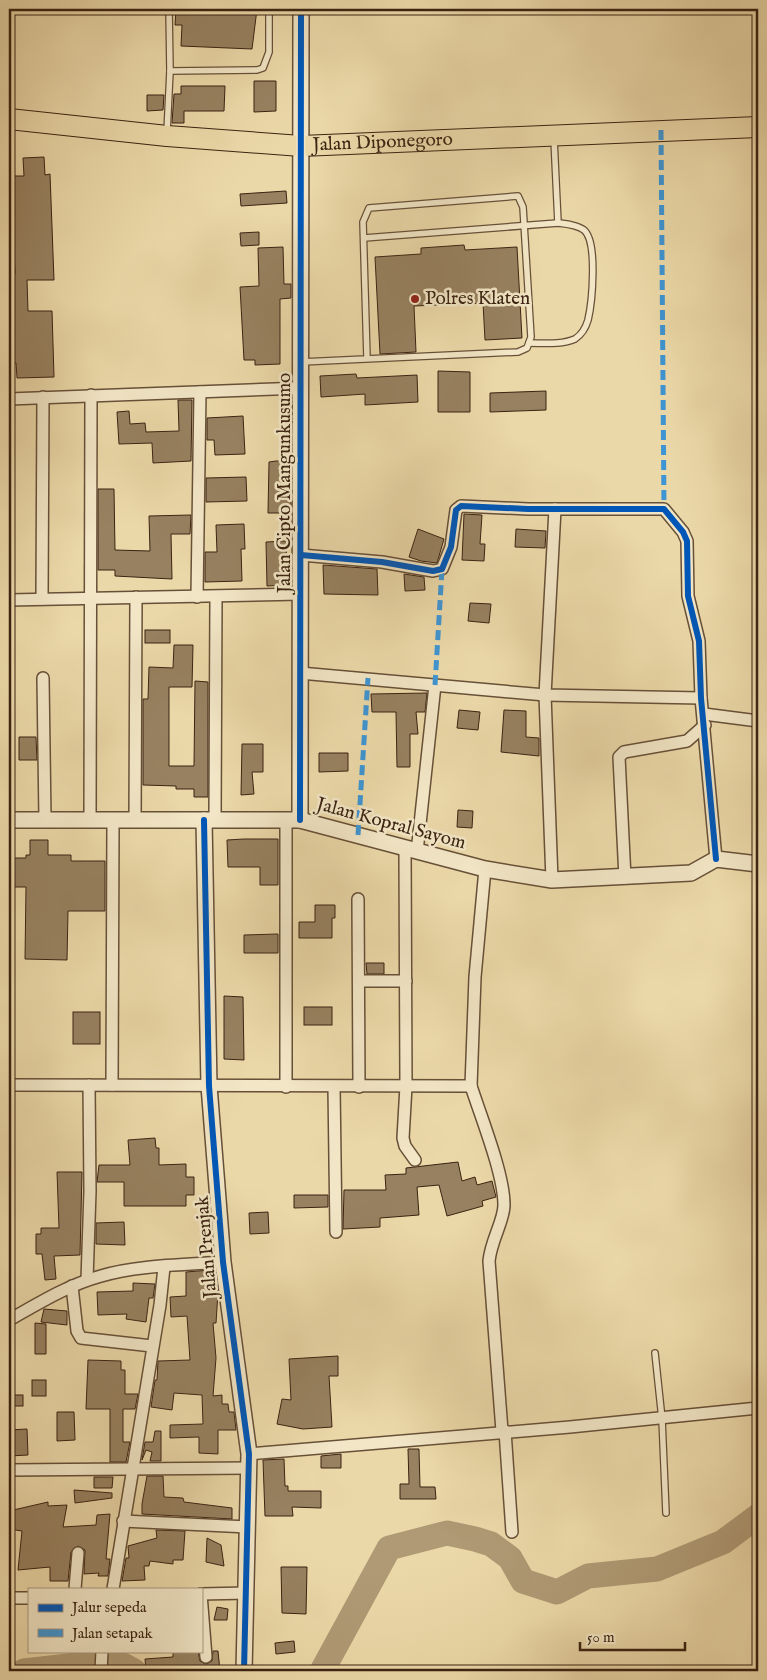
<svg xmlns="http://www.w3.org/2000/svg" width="767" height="1680" viewBox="0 0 767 1680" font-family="'IM FELL English',serif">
  <rect width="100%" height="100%" fill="#ebd8a8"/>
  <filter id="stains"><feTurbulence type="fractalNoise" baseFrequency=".004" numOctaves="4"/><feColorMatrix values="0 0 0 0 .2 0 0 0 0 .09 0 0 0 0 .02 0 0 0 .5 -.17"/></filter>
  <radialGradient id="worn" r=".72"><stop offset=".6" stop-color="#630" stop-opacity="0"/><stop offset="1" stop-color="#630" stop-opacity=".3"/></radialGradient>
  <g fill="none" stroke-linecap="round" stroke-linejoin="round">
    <!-- river -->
    <g stroke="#af9a75" stroke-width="25">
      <path d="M24 1671 77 1665H123L134 1671"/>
      <path d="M322 1671 389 1548 447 1533 475 1539 491 1544 510 1558 523 1581 557 1592 588 1576 657 1569 723 1542 758 1516"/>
    </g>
  </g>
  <!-- building -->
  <g fill="#978160" stroke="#3b2312">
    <path d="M176 9H257L252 49 181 46 182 25H175Z"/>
    <path d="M254 81H276V111L254 112Z"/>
    <path d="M181 86H225L224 111H184V123H172L174 94H181Z"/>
    <path d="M147 95H164L163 110 147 111Z"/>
    <path d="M44 157 45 175 50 174 54 280H27L28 311H52L54 377 17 378 16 363H9V274H15L11 176H24L23 158Z"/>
    <path d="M286 191 287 203 241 206 240 194Z"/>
    <path d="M259 232V245L241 246 240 233Z"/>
    <path d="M464 245 465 250 517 247 522 338 485 340 483 303 414 306 416 352 380 354 375 257 421 254V248Z"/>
    <path d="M283 247 284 284H291V298L280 299V364L255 365V360H244L240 287 259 286 258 248Z"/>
    <path d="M438 371 470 372V412H438Z"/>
    <path d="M356 374 357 378 417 375 418 402 365 405V394L321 397 320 376Z"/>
    <path d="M546 391V410L490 412V393Z"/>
    <path d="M178 400H192L191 461 153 463 152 443 119 444 117 412 129 411 130 424 145 423 146 432 179 431Z"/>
    <path d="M243 416 245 454 215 455 214 440H207V418Z"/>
    <path d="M276 461H291V513H268L269 462Z"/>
    <path d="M246 477 247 501 206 502V478Z"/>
    <path d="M98 489H114L115 550 150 551 149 516 191 515 190 534H171L172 579 115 576V570H98Z"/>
    <path d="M464 514 482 515 480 544H485L484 561 462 560Z"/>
    <path d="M244 524 245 549H241L242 581 205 582V552H217L216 525Z"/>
    <path d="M418 529 444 539 437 563 421 561 409 557Z"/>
    <path d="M516 529 546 531 545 548 515 547Z"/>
    <path d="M286 541 287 585 267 586 266 542Z"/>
    <path d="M323 565 377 569 378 595 324 594Z"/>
    <path d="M404 574 424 577 425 590 405 591Z"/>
    <path d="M470 603 491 604 489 623 468 621Z"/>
    <rect x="145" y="630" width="25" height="13"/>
    <path d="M174 645H193L192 687H169V766H194L195 681 208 682V797H194V789H176V786L143 785V699H148L149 667 173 668Z"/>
    <path d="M427 693 425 712H416L418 734H410V767H397L396 712H372L371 694Z"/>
    <path d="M459 710 480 712 478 730 457 728Z"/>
    <path d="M504 710 526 711V737L539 738V756L501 752Z"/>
    <path d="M19 737H36L37 760H19Z"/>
    <path d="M242 744H263V772H252L254 794 241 795Z"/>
    <path d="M319 753H348V771L319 772Z"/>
    <path d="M458 810 473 811 472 828 457 827Z"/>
    <path d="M244 839H278V885H260V867H228L227 840Z"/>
    <path d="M30 840H48V855H71V861H105V911H68L67 960 25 959 26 887H9V858H26V855H30Z"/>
    <path d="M315 905H335V918H332V938H299V922H315Z"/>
    <path d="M278 934V953H244V935Z"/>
    <path d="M366 963H384V974H367Z"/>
    <path d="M224 996 243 997 244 1060 224 1059Z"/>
    <rect x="304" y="1007" width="28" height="18"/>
    <rect x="73" y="1012" width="27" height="32"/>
    <path d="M155 1138 156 1148H159V1165L186 1164V1177H194V1195H186V1206H124V1182H97L99 1165H130L128 1140Z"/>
    <path d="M458 1162 462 1181 475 1177 477 1185 492 1181 496 1197 482 1201 483 1206 447 1216 439 1185 417 1187 419 1215 380 1218V1227L343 1229 344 1190H386L385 1175 406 1174V1168Z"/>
    <path d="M57 1172H82L80 1255 54 1256 56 1279 45 1280 42 1254H36V1234H41V1228H59Z"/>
    <path d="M294 1195H328V1207L294 1208Z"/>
    <path d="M268 1212 269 1233 250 1234 249 1213Z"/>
    <path d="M124 1222 125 1245 96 1244V1223Z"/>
    <path d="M210 1270V1283H216L218 1292 216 1323H213L216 1358 213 1396 222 1395V1404H228L229 1412H234L236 1430H218V1454L199 1453V1437L170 1438V1425L203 1424 202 1395 174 1393 172 1410 151 1407 155 1380H157L158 1361 190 1360 187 1316 171 1317 170 1297 186 1296V1272Z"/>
    <path d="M133 1283 155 1284 153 1298H149L146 1322 126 1319 127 1314 98 1315 97 1292 133 1291Z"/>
    <path d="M44 1309 67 1311V1325L41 1322Z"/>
    <path d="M35 1323 46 1324V1354H35Z"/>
    <path d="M338 1356V1376H329L332 1427 303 1429 277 1424 282 1399 291 1400 289 1359Z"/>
    <path d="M88 1360 121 1361V1370H125V1394H138L135 1409H123V1442H130L126 1462H110V1409H86Z"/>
    <rect x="32" y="1380" width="14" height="16"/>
    <rect x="9" y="1395" width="14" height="11"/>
    <path d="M57 1412H74L75 1440 57 1441Z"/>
    <path d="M27 1429 28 1455 9 1456V1430Z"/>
    <path d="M155 1431H161V1461H150L152 1452 146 1450 142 1460 145 1442H153Z"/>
    <path d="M408 1449H419L420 1487H435L436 1499H400V1484H409Z"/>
    <path d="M341 1454V1468H321V1456Z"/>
    <path d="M284 1459 285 1486H288V1491H321V1508L292 1507 293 1516H265L263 1460Z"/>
    <path d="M147 1476H163L164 1497 183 1498 184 1502 232 1508V1519L142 1514V1504Z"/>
    <path d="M94 1477H113L112 1488H94Z"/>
    <path d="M74 1490 112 1493V1498L75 1503Z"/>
    <path d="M48 1502V1506L67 1505 63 1527 96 1525 97 1515 110 1514 106 1559H110L108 1576H98L99 1573 84 1574 85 1550 78 1546 71 1552 68 1581H50V1567L18 1570 22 1531 9 1529V1511Z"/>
    <path d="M156 1530 185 1531 183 1560H173V1564L150 1561 149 1566H144L145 1580 122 1581 126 1558H129L128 1546 157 1538Z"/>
    <path d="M207 1538 221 1545 224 1566 206 1562Z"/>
    <path d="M281 1567H307L306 1614 282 1613Z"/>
    <path d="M217 1607 228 1609 227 1620H214Z"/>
    <path d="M294 1641 295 1652 276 1654 275 1643Z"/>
    <path d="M173 1651H198L200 1661 206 1664 212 1661 213 1651H218L220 1671H146L145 1659 173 1657Z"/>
  </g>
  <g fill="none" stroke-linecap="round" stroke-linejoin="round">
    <defs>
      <g id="service">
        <path d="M170 71 257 70 263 68 269 52V9"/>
        <path d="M167 132 170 71 169 9"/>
        <path d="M554 139 558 223"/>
        <path d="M364 238 558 223C567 224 577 225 584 230 598 242 592 303 588 320 586 327 581 335 575 339 562 345 543 343 529 343"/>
        <path d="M301 362 518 352 527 348 531 337 523 207 518 196 369 208 363 222 367 358"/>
        <path d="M655 1353 662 1419 666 1513"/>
      </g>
      <g id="minor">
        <path d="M9 399 302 388"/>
        <path d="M301 555 382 562 433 571 442 569 451 547 456 510 461 506 528 509H664L683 532 687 541 688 596 699 641 701 698 716 859"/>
        <path d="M197 597 200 392"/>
        <path d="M42 599 43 397"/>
        <path d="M9 600 300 594"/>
        <path d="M300 673 545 695 701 698"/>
        <path d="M43 678 45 820"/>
        <path d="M704 714 758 721"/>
        <path d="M215 819 216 597"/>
        <path d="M286 819V1087"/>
        <path d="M90 820 91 395"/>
        <path d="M135 821 136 597"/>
        <path d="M405 849 406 1086 403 1138 405 1146 415 1160"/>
        <path d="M417 852 435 685"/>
        <path d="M625 878 619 757 624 752 687 741 705 725"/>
        <path d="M552 880 545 695 555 509"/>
        <path d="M358 899 359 1087"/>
        <path d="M359 981H406"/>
        <path d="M9 1085 471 1086 475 977 485 869"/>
        <path d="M112 1085 113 822"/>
        <path d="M471 1086C481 1117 504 1174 504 1205 504 1221 491 1240 489 1261L502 1431"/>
        <path d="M334 1087 336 1232"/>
        <path d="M87 1280 90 1191 89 1085"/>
        <path d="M72 1286 77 1331 81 1338 152 1346"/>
        <path d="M9 1320C39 1303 68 1285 101 1276 137 1265 186 1265 223 1262"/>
        <path d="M505 1431 512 1532"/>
        <path d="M249 1454 570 1427 758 1408"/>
        <path d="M9 1470 249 1468"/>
        <path d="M123 1521 248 1527"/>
        <path d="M75 1589 78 1553"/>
        <path d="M113 1589 160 1305 164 1267"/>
        <path d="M201 1594 206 1657"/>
        <path d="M201 1594 247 1593"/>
        <path d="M9 1598H29"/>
        <path d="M101 1671 102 1651"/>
      </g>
      <g id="tertiary">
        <path d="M9 820H300L485 869 552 880 691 873 716 859 758 864"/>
        <path d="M204 820 209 1086 223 1262 249 1454 244 1671"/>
        <path d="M300 820 301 9"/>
      </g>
      <g id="trunk">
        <path id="s1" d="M9 119 167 136 301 146 758 127"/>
      </g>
    </defs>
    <!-- service casing -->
    <use href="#service" stroke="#675038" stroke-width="8"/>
    <!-- minor casing -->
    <use href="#minor" stroke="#675038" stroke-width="14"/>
    <!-- tertiary casing -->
    <use href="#tertiary" stroke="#675038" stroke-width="18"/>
    <!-- trunk casing -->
    <use href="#trunk" stroke="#3b2312" stroke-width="22"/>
    <!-- service -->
    <use href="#service" stroke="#f2e6c6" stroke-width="5.5"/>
    <!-- minor -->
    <use href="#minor" stroke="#f2e6c6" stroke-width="11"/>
    <!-- tertiary -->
    <use href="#tertiary" stroke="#f2e6c6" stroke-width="15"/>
    <!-- trunk -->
    <use href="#trunk" stroke="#ebd8a8" stroke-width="20"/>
    <!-- quiet -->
    <g stroke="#3e95d3" stroke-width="5" stroke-dasharray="10 5" stroke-linecap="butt">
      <path d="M661 130 664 509"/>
      <path d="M435 685 442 569"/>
      <path d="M358 835 368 678"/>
    </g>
    <defs>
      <g id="cycleway">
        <path d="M301 555 382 562 433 571 442 569 451 547 456 510 461 506 528 509H664L683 532 687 541 688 596 699 641 701 698 716 859"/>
        <path d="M204 820 209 1086 223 1262 249 1454 244 1671"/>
        <path d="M300 820 301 9"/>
      </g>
    </defs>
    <!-- cycleway casing -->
    <use href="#cycleway" stroke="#f2e6c6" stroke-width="9"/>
    <!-- cycleway -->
    <use href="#cycleway" stroke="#0057b8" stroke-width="6"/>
  </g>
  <!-- markers -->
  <circle fill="#8f2418" stroke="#f2e6c6" stroke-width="2" cx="415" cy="299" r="5"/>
  <g text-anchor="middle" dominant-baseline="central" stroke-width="5" stroke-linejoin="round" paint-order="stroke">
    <!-- street labels -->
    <g font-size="19" fill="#3b2312" stroke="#f2e6c6">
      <text stroke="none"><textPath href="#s1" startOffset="375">Jalan Diponegoro</textPath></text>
      <text transform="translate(285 483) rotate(-90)">Jalan Cipto Mangunkusumo</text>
      <text transform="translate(391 824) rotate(15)">Jalan Kopral Sayom</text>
      <text transform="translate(207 1247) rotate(-95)">Jalan Prenjak</text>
    </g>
    <!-- poi labels -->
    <g font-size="19" fill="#3b2312" stroke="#f2e6c6" text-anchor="start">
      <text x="425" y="299">Polres Klaten</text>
    </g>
  </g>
  <!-- margin -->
  <rect width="767" height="1680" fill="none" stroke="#ebd8a8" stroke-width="30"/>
  <rect x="10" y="10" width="747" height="1660" fill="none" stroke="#3b2312" stroke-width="2.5"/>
  <rect x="15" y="15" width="737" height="1650" fill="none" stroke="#3b2312"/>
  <!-- legend -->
  <rect x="28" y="1588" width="175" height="65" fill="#f2e6c6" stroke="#a9987e"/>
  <rect x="38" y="1604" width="25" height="8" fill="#0057b8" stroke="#a9987e"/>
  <text x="72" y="1612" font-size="15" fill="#3b2312">Jalur sepeda</text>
  <rect x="38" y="1629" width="25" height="8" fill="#3e95d3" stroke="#a9987e"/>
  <text x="72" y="1638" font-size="15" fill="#3b2312">Jalan setapak</text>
  <!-- scale -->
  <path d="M580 1642v8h105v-8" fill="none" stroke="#3b2312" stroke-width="2.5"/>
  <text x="587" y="1642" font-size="15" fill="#3b2312" stroke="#f2e6c6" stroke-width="4" paint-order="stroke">50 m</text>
  <rect width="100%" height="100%" filter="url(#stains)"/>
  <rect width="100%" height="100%" fill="url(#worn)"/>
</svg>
